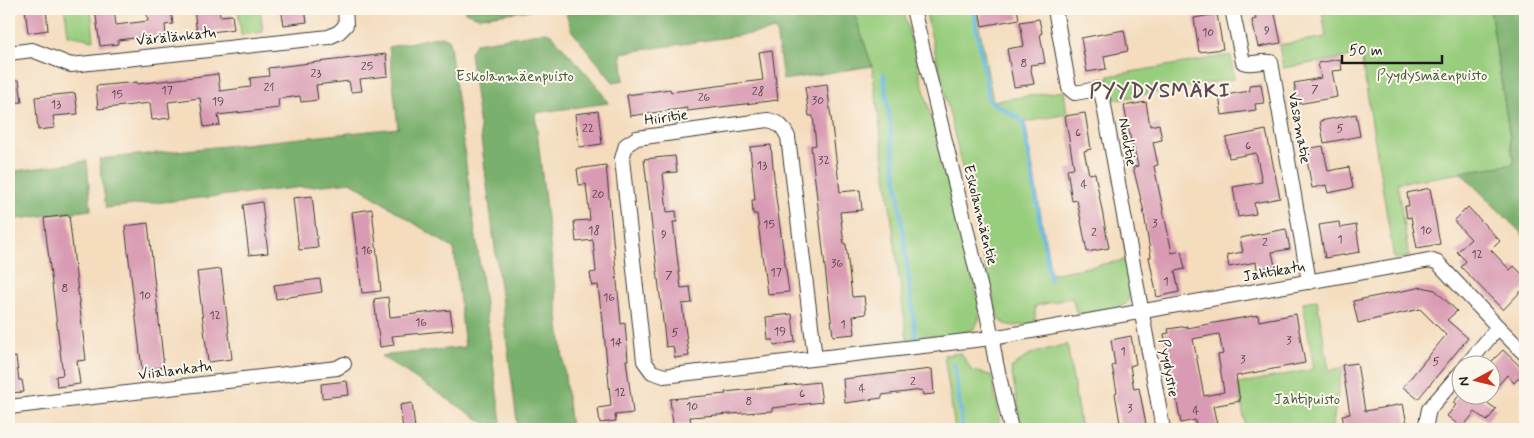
<svg xmlns="http://www.w3.org/2000/svg" width="1534" height="438" viewBox="0 0 1534 438" font-family="Mynerve,sans-serif">
  <rect width="100%" height="100%" fill="#fbf7ec"/>
  <filter id="ink" filterUnits="userSpaceOnUse"><feTurbulence type="fractalNoise" baseFrequency=".02" numOctaves="2"/><feDisplacementMap in="SourceGraphic" scale="10" xChannelSelector="R" yChannelSelector="G"/><feConvolveMatrix kernelMatrix="1 2 1 2 8 2 1 2 1" color-interpolation-filters="sRGB"/></filter>
  <filter id="wash" filterUnits="userSpaceOnUse"><feTurbulence type="fractalNoise" baseFrequency=".0096" numOctaves="4" result="noise"/><feDisplacementMap in="SourceGraphic" scale="20" xChannelSelector="R" yChannelSelector="G"/><feGaussianBlur stdDeviation="1.12" result="paint"/><feColorMatrix in="noise" values="0 0 0 0 0 0 0 0 0 0 0 0 0 0 0 0 0 1.4 0 .05"/><feComposite in="paint" operator="in"/></filter>
  <g filter="url(#wash)">
    <rect width="100%" height="100%" fill="#f4dcbd"/>
    <!-- green -->
    <g fill="#99cd7e" stroke="#5a744d">
      <path d="M65 9H91L94 40 68 35Z"/>
      <path d="M238 9H260L263 32 241 35Z"/>
      <path d="M853 9H903L979 302V320L973 330 957 335 907 339 872 66Z"/>
      <path d="M925 9H976L993 101 1064 91 1067 114 1025 122 1051 274 1125 260 1131 293 1126 304 1120 307 1077 315 1072 298 1035 306V322C1019 325 1008 331 997 316Z"/>
      <path d="M1322 9H1490L1514 165 1397 183 1409 257 1394 259 1361 55 1283 68 1279 45 1326 37Z"/>
      <path d="M1231 55 1234 79 1112 100 1108 76Z"/>
      <path d="M1317 300 1329 370 1342 368 1332 429H1246L1238 384 1314 369 1303 302Z"/>
      <path d="M1067 344 1081 429H1022L1011 368 1030 354Z"/>
      <path d="M961 353 972 371 991 375 1002 429H955L944 355Z"/>
    </g>
    <!-- forest -->
    <g fill="#7ab06d" stroke="#4b6644">
      <path d="M465 9H539L479 17 465 12Z"/>
      <path d="M614 9H853L872 66 783 80 776 30 621 53 624 80 613 82 572 31 566 14Z"/>
      <path d="M1490 9H1525V237L1460 172 1514 164Z"/>
      <path d="M546 32 551 34 598 87 608 103 535 113 571 429H518L470 52 476 43Z"/>
      <path d="M441 36 449 39 502 429H494L381 356 465 347 454 249 351 182 106 208 99 159 398 128 389 47Z"/>
      <path d="M87 161 91 210 9 220V172Z"/>
    </g>
    <g fill="none" stroke-linecap="round" stroke-linejoin="round">
      <!-- stream -->
      <g stroke="#69b7e3" stroke-width="4">
        <path d="M973 9 989 100 1023 121 1050 279"/>
        <path d="M884 74 916 339"/>
        <path d="M954 364 963 429"/>
      </g>
    </g>
    <g id="blocks">
      <!-- building -->
      <g fill="#d99bb3" fill-rule="evenodd">
        <path d="M25 9H46L48 30 28 33Z"/>
        <path d="M95 9H114L116 25 148 21 146 9H171L173 24 165 25 166 37 151 40 150 36 118 40V44L100 46Z"/>
        <path d="M194 9H219L220 16 232 15 234 29 197 34Z"/>
        <path d="M281 9H305L307 22 284 25Z"/>
        <path d="M979 9H1017L1019 19 982 26Z"/>
        <path d="M1254 9H1274L1281 43 1258 47 1252 20 1256 19Z"/>
        <path d="M1217 14 1223 49 1199 52 1194 18Z"/>
        <path d="M1039 19 1042 33 1040 34 1045 63 1030 65 1034 84 1014 87 1007 49 1024 46 1020 22Z"/>
        <path d="M1124 30 1128 51 1104 56 1106 69 1087 72 1081 38Z"/>
        <path d="M772 50 778 100 687 111V108L630 116 627 95 670 89 671 92 763 80 759 52Z"/>
        <path d="M386 54 388 76 360 79 362 91 351 92 349 81 316 85 318 100 301 102 300 96 278 99 279 108 218 115 220 125 204 127 200 98 168 102 170 118 152 120 150 103 98 109 96 86 137 82V84L218 74 220 91 251 87 250 78 269 76 268 68Z"/>
        <path d="M1340 59 1342 70 1332 71 1337 97 1298 104 1294 83 1321 78 1318 63Z"/>
        <path d="M19 80 22 102 9 103V81Z"/>
        <path d="M827 84 840 192 860 190 862 210 840 212 844 244H846L852 297 864 296 866 314 853 316 855 334 833 336 811 146 816 145 813 116H809L805 87Z"/>
        <path d="M1261 84 1264 103 1255 104 1256 110 1222 115 1219 96 1250 91 1249 85Z"/>
        <path d="M75 93 78 114 53 116 55 128 38 130 35 97Z"/>
        <path d="M1146 102 1150 126 1159 124 1162 140 1153 142 1158 165 1154 166 1172 253 1181 251 1185 269 1175 271 1179 292 1157 297 1149 257H1151L1143 208 1133 167 1138 166 1133 145 1132 146 1124 106Z"/>
        <path d="M598 111 602 144 579 147 575 114Z"/>
        <path d="M1085 113 1091 149 1084 151 1089 174 1095 173 1109 248 1087 252 1077 200 1072 201 1067 169 1074 168 1065 116Z"/>
        <path d="M1356 114 1360 136 1324 143 1320 121Z"/>
        <path d="M1266 130 1280 198 1254 203 1256 214 1238 217 1233 187 1262 182 1256 153 1229 158 1226 138Z"/>
        <path d="M771 145 776 198 789 292 767 294 757 214H753L752 200H755L750 147Z"/>
        <path d="M1323 146 1328 171 1349 167 1353 188 1328 193 1326 185 1312 188 1305 149Z"/>
        <path d="M675 156 677 172 663 173 667 212 676 211 677 222H673L681 288 690 287 692 303 682 304 689 356 675 358 673 346 666 347 644 159Z"/>
        <path d="M606 165 621 324 625 323 628 360H626L633 413 615 415 616 421 600 423 598 408 611 406 602 311 601 312 598 285 592 286 590 273 596 272 593 240 576 242 574 221 590 220 586 184 579 185 577 169Z"/>
        <path d="M1430 188 1440 244 1417 248 1411 217 1407 218 1405 206H1409L1407 193Z"/>
        <path d="M312 196 318 248 299 250 293 198Z"/>
        <path d="M262 202 268 253 249 255 243 205Z"/>
        <path d="M1468 207 1500 241 1491 250 1510 270 1514 266 1525 277V287L1503 310 1461 267 1466 261 1457 252 1471 239 1454 221Z"/>
        <path d="M372 209 381 291 362 293 352 212Z"/>
        <path d="M69 215 86 360 77 361 80 384 57 387 56 376 63 375 44 218Z"/>
        <path d="M1339 222 1340 228 1356 225 1360 252 1325 258 1319 225Z"/>
        <path d="M148 223 164 367 142 370 125 226Z"/>
        <path d="M1286 229 1290 249 1272 252 1275 266 1257 269 1256 262 1229 267 1227 255 1243 252 1240 238Z"/>
        <path d="M221 269 232 359 208 362 197 272Z"/>
        <path d="M320 279 322 292 276 299 274 285Z"/>
        <path d="M1422 287 1435 290 1457 311 1447 320 1468 338 1418 399 1403 387 1446 335 1420 309 1358 323 1353 301Z"/>
        <path d="M388 297 390 317 450 310 453 330 392 336 394 345 380 347 374 299Z"/>
        <path d="M792 314 795 342 774 345 773 340H768L766 317Z"/>
        <path d="M1296 314 1305 363 1236 376 1240 401 1213 406 1218 429H1196L1195 420 1181 423 1173 382 1171 383 1164 334 1169 333 1168 329 1187 326V328L1258 315 1259 321ZM1219 334 1223 354 1218 355 1224 392 1204 396 1193 339Z"/>
        <path d="M1131 336 1136 364 1130 366 1134 389 1139 388 1146 424 1121 429 1115 393 1117 392 1112 366 1115 365 1111 340Z"/>
        <path d="M1503 350 1525 371 1514 383 1507 375 1492 392V361Z"/>
        <path d="M16 357 19 380H22L24 392 9 393V358Z"/>
        <path d="M1357 363 1365 411 1403 404 1407 424 1378 429H1345L1342 415 1350 414 1342 365Z"/>
        <path d="M932 369 934 394 923 395 922 390 882 395V398L845 403 843 379Z"/>
        <path d="M347 381 349 395 322 398 321 384Z"/>
        <path d="M819 382 822 402 772 408V411L690 417 691 423 673 425 670 399 726 394 725 392Z"/>
        <path d="M1461 393 1462 396H1478L1496 409 1487 421 1475 412 1462 428 1447 416 1456 405 1453 403Z"/>
        <path d="M412 403 415 429H403L400 405Z"/>
      </g>
    </g>
  </g>
  <g filter="url(#ink)">
    <use href="#blocks" fill-opacity="0" stroke="#3c3934" stroke-width="1"/>
    <g fill="none" stroke-linecap="round" stroke-linejoin="round">
      <defs>
        <g id="street">
          <path d="M913 9 988 318 996 363 1011 429"/>
          <path d="M1055 9 1069 88 1075 93 1097 89 1102 95 1163 429"/>
          <path d="M1232 9 1243 62C1251 66 1262 60 1271 62L1309 282"/>
          <path d="M9 53 32 50 71 65 329 37 339 32 346 25 345 9"/>
          <path d="M815 358 788 137C783 127 779 122 768 120L637 138 626 145 622 159 644 361 652 372 664 376 992 338 1430 260 1438 263 1498 327 1525 354"/>
          <path d="M1466 366 1498 327"/>
          <path d="M9 407 337 368 344 364"/>
          <path d="M1425 429 1429 409 1462 371"/>
        </g>
      </defs>
      <!-- street casing -->
      <use href="#street" stroke="#3c3934" stroke-width="16"/>
      <!-- street -->
      <use href="#street" stroke="#fff" stroke-width="14"/>
    </g>
  </g>
  <g text-anchor="middle" dominant-baseline="central" stroke-width="4" stroke-linejoin="round" paint-order="stroke">
    <!-- number labels -->
    <g font-size="12" fill="#4b3c42">
      <text x="1267" y="31">9</text>
      <text x="1208" y="33">10</text>
      <text x="1024" y="64">8</text>
      <text x="367" y="67">25</text>
      <text x="316" y="74">23</text>
      <text x="269" y="88">21</text>
      <text x="1315" y="90">7</text>
      <text x="167" y="91">17</text>
      <text x="758" y="92">28</text>
      <text x="117" y="95">15</text>
      <text x="704" y="98">26</text>
      <text x="818" y="101">30</text>
      <text x="218" y="102">19</text>
      <text x="56" y="105">13</text>
      <text x="588" y="129">22</text>
      <text x="1340" y="129">5</text>
      <text x="1078" y="133">6</text>
      <text x="1248" y="146">6</text>
      <text x="824" y="161">32</text>
      <text x="762" y="166">13</text>
      <text x="1084" y="185">4</text>
      <text x="598" y="195">20</text>
      <text x="1155" y="224">3</text>
      <text x="769" y="225">15</text>
      <text x="594" y="231">18</text>
      <text x="1426" y="231">10</text>
      <text x="1094" y="233">2</text>
      <text x="664" y="235">9</text>
      <text x="1340" y="240">1</text>
      <text x="1265" y="243">2</text>
      <text x="367" y="251">16</text>
      <text x="1477" y="255">12</text>
      <text x="837" y="264">36</text>
      <text x="776" y="273">17</text>
      <text x="669" y="276">7</text>
      <text x="1166" y="282">1</text>
      <text x="65" y="289">8</text>
      <text x="145" y="296">10</text>
      <text x="609" y="298">16</text>
      <text x="215" y="316">12</text>
      <text x="421" y="323">16</text>
      <text x="843" y="325">1</text>
      <text x="780" y="332">19</text>
      <text x="675" y="333">5</text>
      <text x="1289" y="341">3</text>
      <text x="616" y="343">14</text>
      <text x="1123" y="352">1</text>
      <text x="1243" y="360">3</text>
      <text x="1436" y="362">5</text>
      <text x="913" y="382">2</text>
      <text x="862" y="389">4</text>
      <text x="620" y="393">12</text>
      <text x="802" y="394">6</text>
      <text x="749" y="402">8</text>
      <text x="692" y="407">10</text>
      <text x="1130" y="409">3</text>
      <text x="1196" y="411">4</text>
    </g>
    <!-- street labels -->
    <g font-size="15" fill="#1c1c1c" stroke="#fbf7ec">
      <text transform="translate(176 37) rotate(-6)">Värälänkatu</text>
      <text transform="translate(666 118) rotate(-8)">Hiiritie</text>
      <text transform="translate(1299 128) rotate(80)">Vasamatie</text>
      <text transform="translate(1127 142) rotate(80)">Nuolitie</text>
      <text transform="translate(980 215) rotate(76)">Eskolanmäentie</text>
      <text transform="translate(1274 272) rotate(-10)">Jahtikatu</text>
      <text transform="translate(1168 368) rotate(80)">Pyydystie</text>
      <text transform="translate(175 371) rotate(-7)">Viialankatu</text>
    </g>
    <!-- park labels -->
    <g font-size="15" fill="#485a3e" stroke="#fbf7ec">
      <text x="1432" y="76">Pyydysmäenpuisto</text>
      <text x="515" y="77">Eskolanmäenpuisto</text>
      <text x="1307" y="400">Jahtipuisto</text>
    </g>
    <!-- district labels -->
    <g font-size="20" font-weight="bold" letter-spacing="1" fill="#5e4851" stroke="#fbf7ec">
      <text x="1160" y="91">PYYDYSMÄKI</text>
    </g>
  </g>
  <!-- margin -->
  <rect width="1534" height="438" fill="none" stroke="#fbf7ec" stroke-width="30"/>
  <!-- north arrow -->
  <g transform="translate(1476 380) rotate(263)"><circle r="24" fill="#fbf7ec" stroke="#a29f99"/>
  <path d="M0-4L9 19L0 12L-9 19Z" fill="#c8321e"/>
  <text y="-8" font-size="14" font-weight="bold" text-anchor="middle" fill="#1c1c1c">N</text>
  </g>
  <!-- scale -->
  <path d="M1342 55v8h100v-8" fill="none" stroke="#1c1c1c" stroke-width="2.5"/>
  <text x="1349" y="55" font-size="15" fill="#1c1c1c" stroke="#fbf7ec" stroke-width="4" paint-order="stroke">50 m</text>
</svg>
